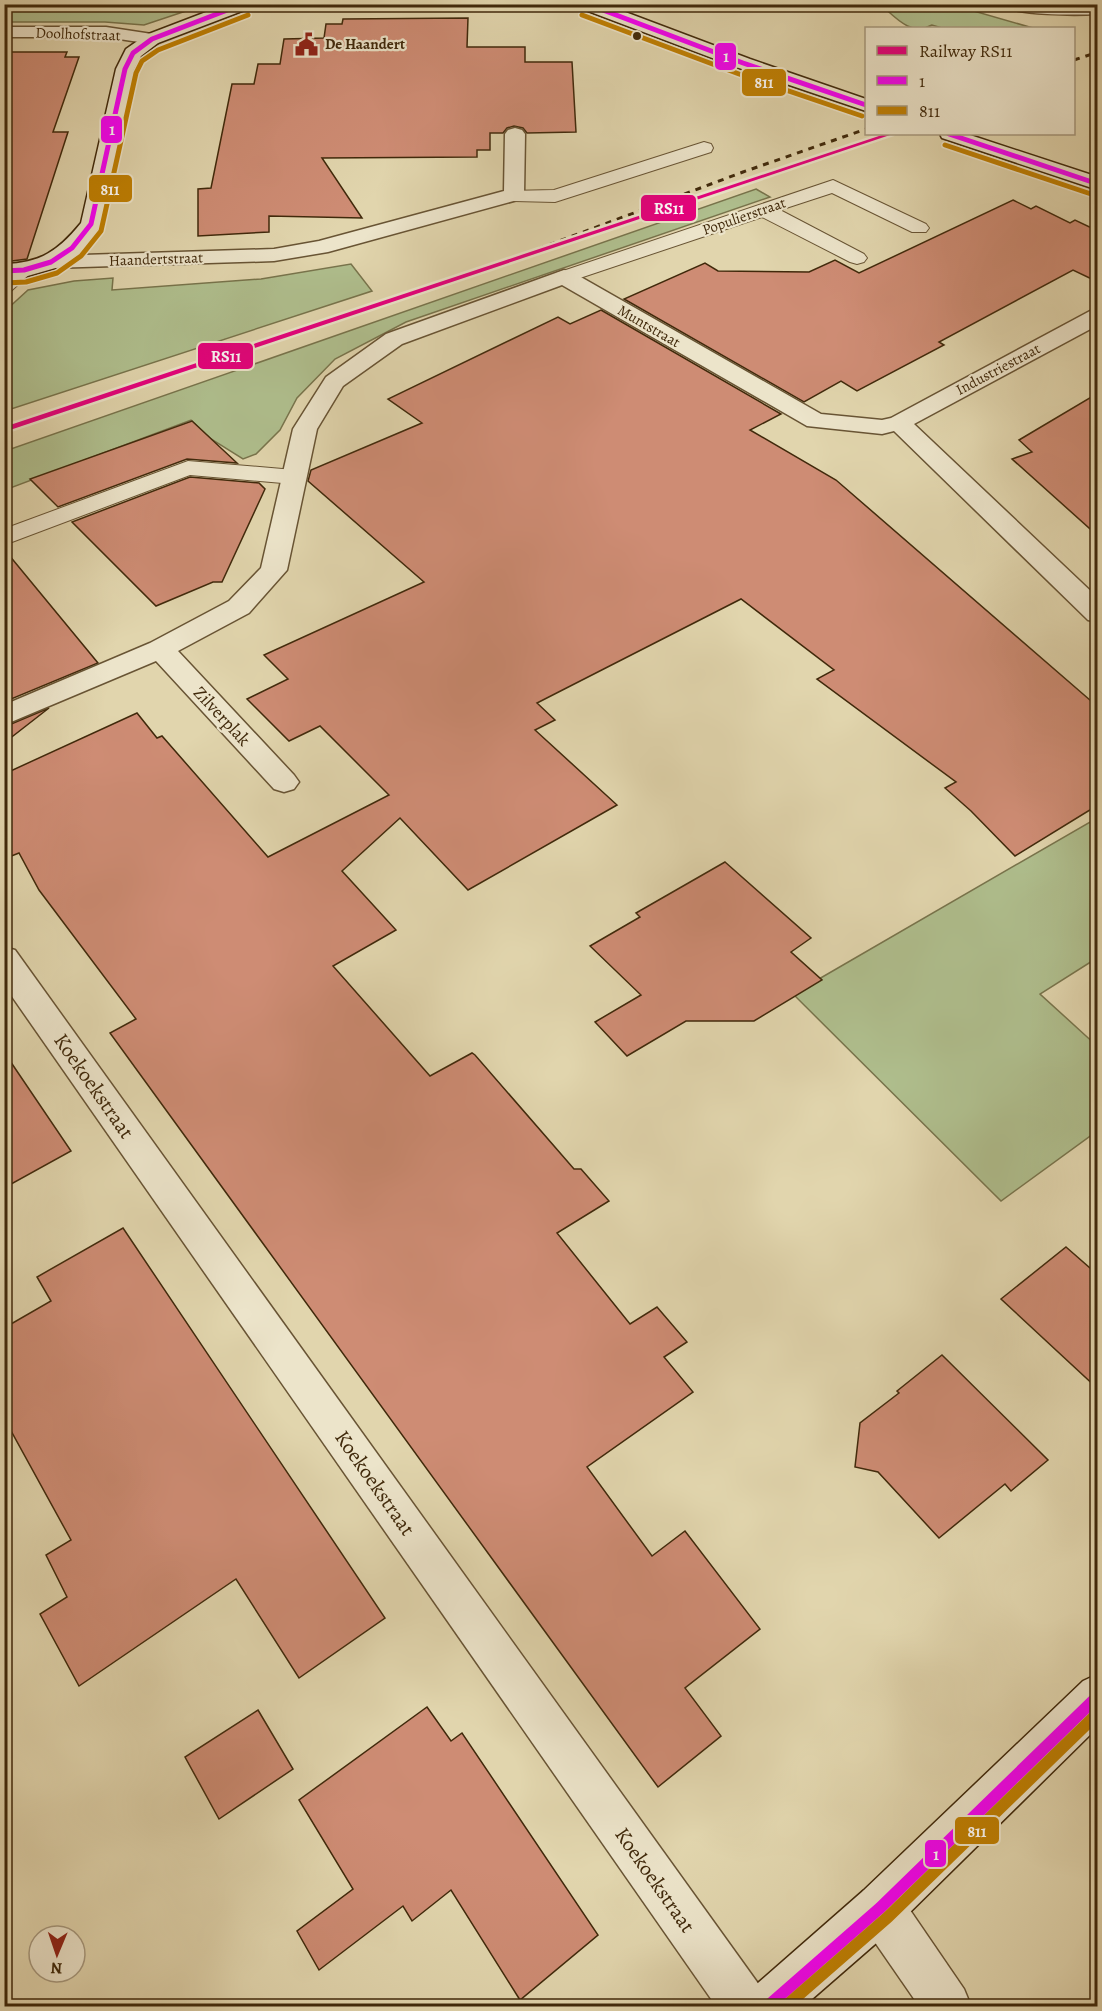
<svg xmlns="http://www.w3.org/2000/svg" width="1102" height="2011" viewBox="0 0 1102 2011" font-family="Alegreya,serif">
  <rect width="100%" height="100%" fill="#e1d5ad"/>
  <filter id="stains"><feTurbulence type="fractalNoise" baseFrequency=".00333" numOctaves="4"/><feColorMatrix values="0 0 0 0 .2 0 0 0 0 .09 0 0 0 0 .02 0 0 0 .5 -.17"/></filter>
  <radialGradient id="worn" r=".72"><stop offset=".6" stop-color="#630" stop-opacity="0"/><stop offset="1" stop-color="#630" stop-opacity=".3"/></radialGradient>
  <!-- green -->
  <g fill="#afbe8d" stroke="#78744c" stroke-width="1.5">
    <path d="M4 5 5 4 204 5 144 25 105 22H5Z"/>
    <path d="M881 5H953L1033 28H942L932 25C911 37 895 17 881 5Z"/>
    <path d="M756 189 770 197 406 322 335 359 297 398 280 430 256 454 243 459 211 439 191 420 5 490V451Z"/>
    <path d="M351 264 372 291 5 411V311L28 290 74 281 113 278 112 290 261 279Z"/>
    <path d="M1097 818V958L1040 994 1097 1046V1131L1001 1201 793 994Z"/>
  </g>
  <!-- building -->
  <g fill="#ce8c74" stroke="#40290b" stroke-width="1.5">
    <path d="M468 18 467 47H525V62H572L576 132 527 133 523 128 514 126 507 128 503 133H490V150H477V157L322 158 362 218 269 216V232L198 236V189L211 188 232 84H254L258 64H280L284 39 324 38 326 24H342L343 19Z"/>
    <path d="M4 52H67L65 57H79L53 132H68L27 259 4 262Z"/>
    <path d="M1013 200 1031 209 1036 206 1070 223 1075 220 1098 231V282L1073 270 939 342 944 345 857 391 841 381 804 402 624 299 705 263 718 271 809 272 835 260 859 273Z"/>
    <path d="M601 310 781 414 750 430 836 480 1098 707V805L1015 856 971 811 945 788 956 782 817 679 834 670 741 599 537 703 555 720 535 730 617 805 468 890 400 818 342 871 396 930 333 966 430 1076 472 1053 475 1055 574 1169H581L609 1201 557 1233 630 1324 657 1307 687 1342 664 1357 693 1392 587 1467 652 1556 685 1531 760 1629 685 1688 721 1736 658 1787 110 1033 136 1019 39 890 19 853 4 859V774L137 713 157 738 162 736 268 857 389 795 320 726 289 741 247 699 288 679 264 655 424 582 308 481 311 470 422 423 388 399 558 317 570 324Z"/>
    <path d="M1098 393V536L1012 459 1032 452 1019 440Z"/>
    <path d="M192 421 237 463 187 459 58 507 30 479Z"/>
    <path d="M190 477 259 483 265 489 222 582H213L156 606 72 522Z"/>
    <path d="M4 549 98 663 4 702Z"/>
    <path d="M49 708 4 743V727Z"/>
    <path d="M725 862 811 938 791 952 822 980 754 1021H686L627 1056 595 1022 641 995 590 946 640 917 636 913Z"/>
    <path d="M4 1052 71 1151 4 1188Z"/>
    <path d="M123 1228 385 1618 299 1678 236 1579 79 1686 40 1614 67 1597 46 1555 71 1540 4 1418V1328L51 1301 37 1277Z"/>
    <path d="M1066 1247 1098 1275V1389L1001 1299Z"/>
    <path d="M942 1355 1048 1460 1011 1491 1005 1484 939 1538 878 1472 855 1467 860 1423 899 1393 897 1391Z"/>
    <path d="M427 1707 451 1741 462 1733 598 1935 520 2000 451 1890 412 1921 403 1906 319 1970 297 1931 353 1889 299 1800Z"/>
    <path d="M258 1710 293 1769 219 1819 185 1757Z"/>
  </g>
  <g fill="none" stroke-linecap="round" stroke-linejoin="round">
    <defs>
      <g id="lane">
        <path d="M704 142 711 144 713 148 711 152 555 202 514 201 507 199 504 195 507 191 554 190Z"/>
        <path d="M833 180 926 224 929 228 926 232H912L832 193 780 210 864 254 867 258 864 262 857 264 850 262 762 217 571 281 564 283 557 281 554 277 557 273Z"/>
        <path d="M24 264 31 266 34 270 11 291 4 293V276L17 266Z"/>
        <path d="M188 461 294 470 302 472 306 477 302 482 294 484 190 475 4 545V529Z"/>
      </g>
      <g id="street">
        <path d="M1001 4H1098V14C1080 15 1011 16 1001 4Z"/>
        <path d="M4 27H106L152 34 158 35 161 39 158 43 152 44 106 37H4Z"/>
        <path d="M515 128 522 130 525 134 524 195 521 199 328 252 274 261 51 268 43 267 40 262 43 257 51 256 274 249 319 241 504 191 505 134 508 130Z"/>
        <path d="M564 270 572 272 821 414 882 420 891 418 1090 311 1098 309V325L914 424 1098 598V622L1088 620 894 431 882 434 807 426 562 285 402 344 343 386 317 429 287 570 249 613 178 651 294 775 299 782 294 789 284 792 274 789 156 661 4 725V705L150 643 229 601 261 568 293 429 326 377 386 334Z"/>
        <path d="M4 947 15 950 762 1989 769 2006H716L4 985Z"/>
        <path d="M880 1885 897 1891 964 1989 971 2006H919L863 1925 857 1908 863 1891Z"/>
      </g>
      <g id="secondary">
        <path d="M227 4H252L250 8 158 43 141 56 134 69 102 224 80 253 59 267 24 277H4V264C41 263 58 251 81 223L116 69 126 49 146 35Z"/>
        <path d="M578 4H604L750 59 866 99V111L736 67 580 8Z"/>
        <path d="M940 134H967L1098 177V190L942 138Z"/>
        <path d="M1098 1674V1727L897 1925 804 2006H744L751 1989 863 1891 1083 1681Z"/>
      </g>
    </defs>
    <!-- lane casing -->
    <use href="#lane" stroke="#685434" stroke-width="2"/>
    <!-- street casing -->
    <use href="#street" stroke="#685434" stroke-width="3"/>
    <!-- secondary casing -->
    <use href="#secondary" stroke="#40290b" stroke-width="3"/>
    <!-- lane -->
    <use href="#lane" fill="#ece4ca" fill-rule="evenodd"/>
    <!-- street -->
    <use href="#street" fill="#ece4ca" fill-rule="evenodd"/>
    <!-- secondary -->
    <use href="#secondary" fill="#ece4ca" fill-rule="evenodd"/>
    <!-- rail -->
    <g stroke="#40290b" stroke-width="3" stroke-dasharray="6 6" stroke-linecap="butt">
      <path d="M1074 60 1098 52"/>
      <path d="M482 270 743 172 866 129"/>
    </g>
    <defs>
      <g id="bus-1-far1">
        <path d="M587 4 743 63 866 105"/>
        <path d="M949 134 1098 184"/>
        <path d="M4 271 24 270 51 262 72 248 91 224 125 69 133 53 152 39 243 4"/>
      </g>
      <path id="bus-1" d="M768 2006 880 1908 1098 1696"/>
      <g id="bus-2-far1">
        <path d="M582 15 739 74 862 116"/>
        <path d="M945 145 1094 195"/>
        <path d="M5 283 26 282 57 273 81 256 101 231 136 73 142 61 158 50 248 15"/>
      </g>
      <path id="bus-2" d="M786 2006 888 1917 1098 1713"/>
    </defs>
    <!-- bus-1-far1 casing -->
    <use href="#bus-1-far1" stroke="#ece4ca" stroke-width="8"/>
    <!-- bus-1 casing -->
    <use href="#bus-1" stroke="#ece4ca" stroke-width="16"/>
    <!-- bus-2-far1 casing -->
    <use href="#bus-2-far1" stroke="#ece4ca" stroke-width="8"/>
    <!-- bus-2 casing -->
    <use href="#bus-2" stroke="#ece4ca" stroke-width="16"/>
    <!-- bus-1-far1 -->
    <use href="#bus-1-far1" stroke="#f502f3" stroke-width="5"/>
    <!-- bus-1 -->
    <use href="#bus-1" stroke="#f502f3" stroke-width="12"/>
    <!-- bus-2-far1 -->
    <use href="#bus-2-far1" stroke="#c08003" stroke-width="5"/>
    <!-- bus-2 -->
    <use href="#bus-2" stroke="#c08003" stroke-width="12"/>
    <defs>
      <path id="rail-1" d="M885 134H893L4 432V427Z"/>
    </defs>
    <!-- rail-1 casing -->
    <use href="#rail-1" stroke="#ece4ca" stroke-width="5"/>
    <!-- rail-1 -->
    <use href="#rail-1" fill="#e5007d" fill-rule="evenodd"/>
  </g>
  <!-- icons -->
  <defs>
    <symbol id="civic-bare" viewBox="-9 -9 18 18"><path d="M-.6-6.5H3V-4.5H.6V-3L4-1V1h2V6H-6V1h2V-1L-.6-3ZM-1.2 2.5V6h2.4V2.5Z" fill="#8f2418" stroke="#ece4ca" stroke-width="2.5" paint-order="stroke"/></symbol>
  </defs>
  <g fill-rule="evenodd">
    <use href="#civic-bare" x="290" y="28" width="33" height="33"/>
  </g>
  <!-- markers -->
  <circle fill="#40290b" stroke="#ece4ca" stroke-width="2" cx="637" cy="36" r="5"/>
  <g text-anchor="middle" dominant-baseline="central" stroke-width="4.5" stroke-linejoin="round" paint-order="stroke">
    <!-- far-street labels -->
    <g font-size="15" fill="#40290b" stroke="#ece4ca">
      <text transform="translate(78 34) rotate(2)">Doolhofstraat</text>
      <text transform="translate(744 216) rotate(-19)">Populierstraat</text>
      <text transform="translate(156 259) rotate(-2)">Haandertstraat</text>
      <text transform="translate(649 326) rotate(30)">Muntstraat</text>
      <text transform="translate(998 369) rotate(-28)">Industriestraat</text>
    </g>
    <!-- far-poi labels -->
    <g font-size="15" font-weight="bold" fill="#40290b" stroke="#ece4ca" text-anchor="start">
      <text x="325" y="44">De Haandert</text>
    </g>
    <!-- street labels -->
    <g font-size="18" fill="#40290b" stroke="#ece4ca">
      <text transform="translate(222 716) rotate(47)">Zilverplak</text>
    </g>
    <!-- near-street labels -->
    <g font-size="21" fill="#40290b" stroke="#ece4ca">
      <text transform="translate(94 1086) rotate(55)">Koekoekstraat</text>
      <text transform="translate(375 1483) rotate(55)">Koekoekstraat</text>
      <text transform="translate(655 1880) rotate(55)">Koekoekstraat</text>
    </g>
  </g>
  <g stroke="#ece4ca" stroke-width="2">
    <rect x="714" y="42" width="23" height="29" rx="6" fill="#f502f3"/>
    <rect x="741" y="68" width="46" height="29" rx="6" fill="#c08003"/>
    <rect x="100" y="115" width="23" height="29" rx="6" fill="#f502f3"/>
    <rect x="88" y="174" width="45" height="29" rx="6" fill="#c08003"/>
    <rect x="640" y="194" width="57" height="28" rx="6" fill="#e5007d"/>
    <rect x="197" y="342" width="57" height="28" rx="6" fill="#e5007d"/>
    <rect x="954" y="1816" width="46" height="29" rx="6" fill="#c08003"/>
    <rect x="924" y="1839" width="23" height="29" rx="6" fill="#f502f3"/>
  </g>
  <g font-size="16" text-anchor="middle" font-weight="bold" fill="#fff">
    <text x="726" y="62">1</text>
    <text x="764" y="88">811</text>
    <text x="112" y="135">1</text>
    <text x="110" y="195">811</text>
    <text x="669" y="214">RS11</text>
    <text x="226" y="362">RS11</text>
    <text x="977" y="1837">811</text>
    <text x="936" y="1860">1</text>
  </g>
  <!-- margin -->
  <rect width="1102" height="2011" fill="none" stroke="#e1d5ad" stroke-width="24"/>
  <rect x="6" y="6" width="1090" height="1999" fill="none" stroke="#40290b" stroke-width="3"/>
  <rect x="12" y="12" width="1078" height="1987" fill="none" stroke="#40290b" stroke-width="1.5"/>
  <!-- legend -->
  <rect x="865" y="27" width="210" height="108" fill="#ece4ca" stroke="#a7997e" stroke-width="1.5"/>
  <rect x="877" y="46" width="30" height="9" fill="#e5007d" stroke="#a7997e" stroke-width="1.5"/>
  <text x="919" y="57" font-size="18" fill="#40290b">Railway RS11</text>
  <rect x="877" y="76" width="30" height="9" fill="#f502f3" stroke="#a7997e" stroke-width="1.5"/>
  <text x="919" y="87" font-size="18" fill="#40290b">1</text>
  <rect x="877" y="106" width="30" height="9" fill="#c08003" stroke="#a7997e" stroke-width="1.5"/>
  <text x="919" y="117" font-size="18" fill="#40290b">811</text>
  <!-- north arrow -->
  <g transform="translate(57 1954) rotate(182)"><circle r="28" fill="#ece4ca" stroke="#a7997e" stroke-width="1.5"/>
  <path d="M0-4.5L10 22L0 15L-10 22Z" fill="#8f2418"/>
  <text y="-9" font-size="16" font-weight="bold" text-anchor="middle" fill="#40290b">N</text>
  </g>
  <rect width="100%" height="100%" filter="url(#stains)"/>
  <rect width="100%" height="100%" fill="url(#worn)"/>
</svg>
